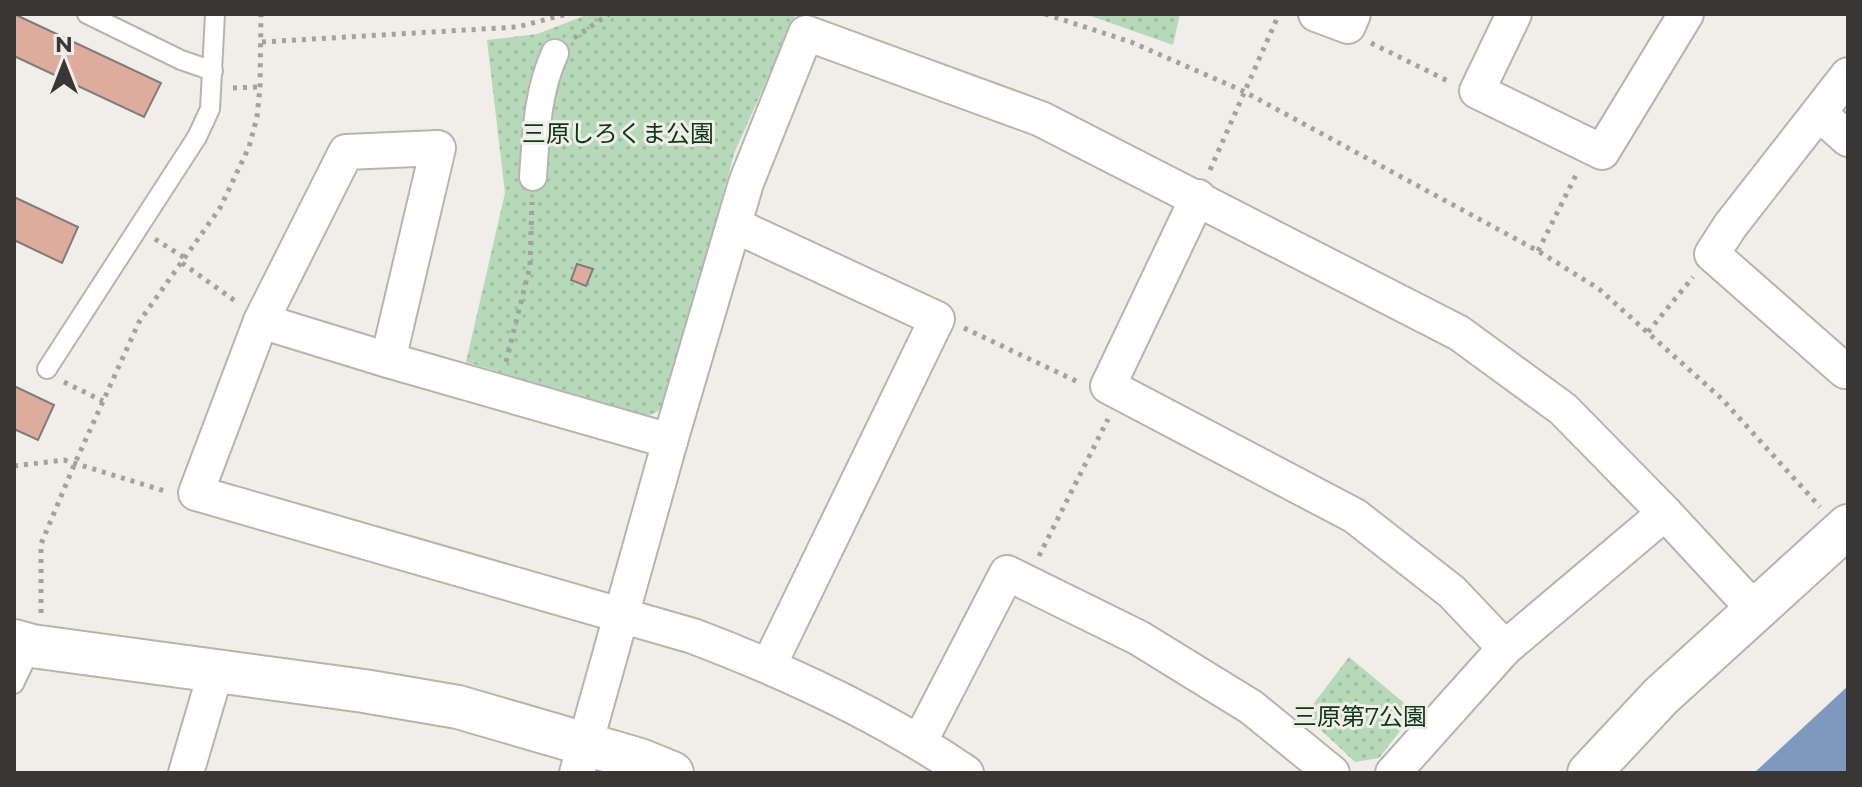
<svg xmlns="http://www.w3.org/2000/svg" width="1862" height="787" viewBox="0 0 1862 787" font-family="Montserrat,'Noto Sans JP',sans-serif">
  <defs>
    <pattern id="park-dots" width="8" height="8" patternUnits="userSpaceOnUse" patternTransform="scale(2)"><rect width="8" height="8" fill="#b6d9b9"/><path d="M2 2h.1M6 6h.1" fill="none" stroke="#9dbba0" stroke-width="1.8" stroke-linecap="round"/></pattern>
  </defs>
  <rect width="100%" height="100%" fill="#f1eee9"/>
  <!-- park -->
  <g fill="url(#park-dots)">
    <path d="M589 14H796L734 154 668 398C662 410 656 415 642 416L466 362 505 193 487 40 537 34Z"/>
    <path d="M1085 14H1180L1173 45Z"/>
    <path d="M1349 657 1415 712 1379 758 1355 762 1305 715Z"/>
  </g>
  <!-- water -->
  <path fill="#7f98be" d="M1848 686V773H1754Z"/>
  <!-- building -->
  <g fill="#deac9d" stroke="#817c7a" stroke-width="2">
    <path d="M14 14 161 83 144 117 14 56Z"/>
    <path d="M14 197 78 227 62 263 14 240Z"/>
    <path d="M577 264 593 269 586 286 571 280Z"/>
    <path d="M14 386 54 405 38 440 14 429Z"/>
  </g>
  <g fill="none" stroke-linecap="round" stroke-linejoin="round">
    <defs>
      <g id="service">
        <path d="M87 14 181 60 213 71"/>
        <path d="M47 369 197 137 210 109 215 14"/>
        <path d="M14 684 32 646"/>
      </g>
      <path id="pedestrian" d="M533 177C536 135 537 92 555 53"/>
      <g id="minor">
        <path d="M1316 14 1348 26 1353 14"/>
        <path d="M1514 14 1477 91 1602 152 1686 14"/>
        <path d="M1848 75 1730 226 1712 254 1845 371 1848 368"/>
        <path d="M1820 114 1848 139"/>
        <path d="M1198 197 1108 386 1355 516 1452 592 1505 648"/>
        <path d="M734 225 937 319 769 665"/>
        <path d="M261 321 388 360 670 441"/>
        <path d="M388 360 438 148 346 152 261 321 196 493 693 636C788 672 882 715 966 773"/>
        <path d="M920 741 1007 573 1139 638 1251 707 1332 773"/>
        <path d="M186 773 216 671"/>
        <path d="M577 773 670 441 746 183 806 33 1041 119 1459 333 1563 409 1665 513 1754 609"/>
        <path d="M1393 773 1505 648 1665 513"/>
      </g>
      <g id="tertiary">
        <path d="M14 641 32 646 364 691 458 707 640 760 672 773"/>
        <path d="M1589 773 1661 696 1848 526"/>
      </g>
    </defs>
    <!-- service casing -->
    <use href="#service" stroke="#b7b4af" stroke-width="22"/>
    <!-- pedestrian casing -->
    <use href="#pedestrian" stroke="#b7b4af" stroke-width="30"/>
    <!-- minor casing -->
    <use href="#minor" stroke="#b7b4af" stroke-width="38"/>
    <!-- tertiary casing -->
    <use href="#tertiary" stroke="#b7b4af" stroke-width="46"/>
    <!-- path -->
    <g stroke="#a4a29e" stroke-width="5" stroke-dasharray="4 6" stroke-linecap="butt">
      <path d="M1045 14 1131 42 1243 91 1538 251 1599 289 1722 399 1820 507"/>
      <path d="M574 38 609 14"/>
      <path d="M262 42 517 27 567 14"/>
      <path d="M1371 43 1448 81"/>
      <path d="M233 88 259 87"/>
      <path d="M1210 170 1279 14"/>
      <path d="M155 239 185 258"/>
      <path d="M1538 251 1577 173"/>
      <path d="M182 263 238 303"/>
      <path d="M964 328 1078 382"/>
      <path d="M1648 332 1693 277"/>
      <path d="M506 362 530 266 532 202"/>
      <path d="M64 382 103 401"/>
      <path d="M14 466 64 460 168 492"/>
      <path d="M1039 556 1108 419"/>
      <path d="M41 613V544L75 463 139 322 220 208 249 147 257 117 260 87 261 14"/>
    </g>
    <!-- service -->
    <use href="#service" stroke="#fff" stroke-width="18"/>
    <!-- pedestrian -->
    <use href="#pedestrian" stroke="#fff" stroke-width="26"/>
    <!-- minor -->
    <use href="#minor" stroke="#fff" stroke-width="34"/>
    <!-- tertiary -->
    <use href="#tertiary" stroke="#fff" stroke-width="42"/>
  </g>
  <g text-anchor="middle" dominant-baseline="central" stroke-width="6" stroke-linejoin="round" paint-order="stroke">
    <!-- park labels -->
    <g font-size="24" fill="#0d3817" stroke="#f1eee9">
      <text x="618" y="133">三原しろくま公園</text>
      <text x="1360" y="716">三原第7公園</text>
    </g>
  </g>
  <!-- border -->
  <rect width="1862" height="787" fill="none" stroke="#383735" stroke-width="32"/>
  <!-- north arrow -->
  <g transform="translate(64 64)" stroke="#f1eee9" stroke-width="6" paint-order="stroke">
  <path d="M0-6L14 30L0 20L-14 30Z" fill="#383735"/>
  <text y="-12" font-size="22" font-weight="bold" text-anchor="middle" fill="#383735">N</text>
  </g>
</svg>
